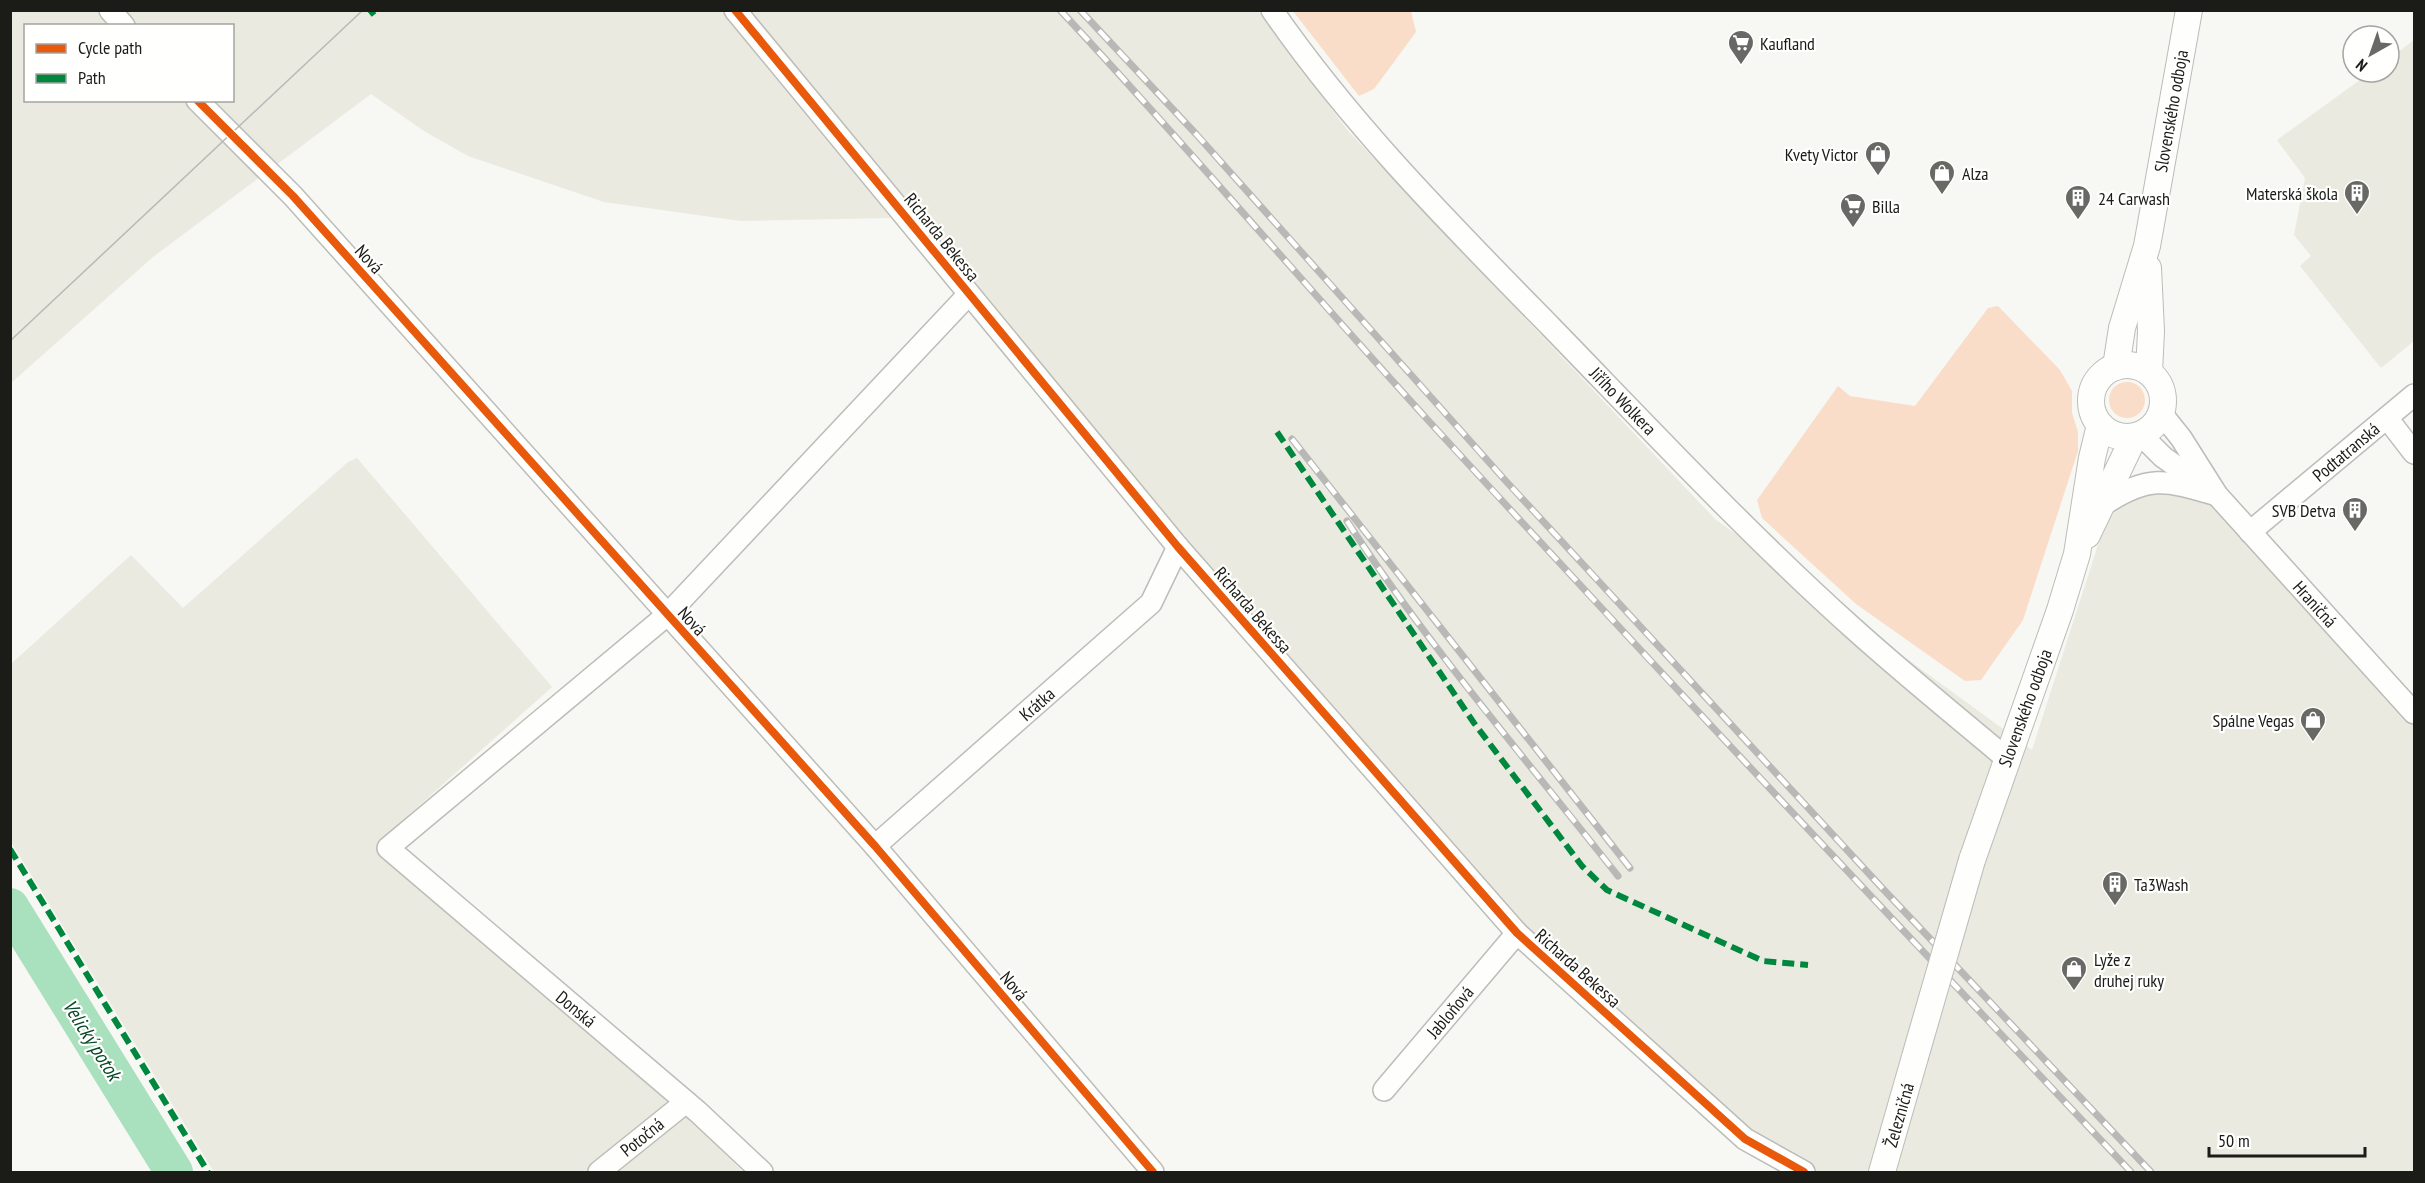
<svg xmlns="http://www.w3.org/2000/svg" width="2425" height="1183" viewBox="0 0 2425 1183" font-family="'PT Sans Narrow',sans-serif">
  <rect width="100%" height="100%" fill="#f7f7f3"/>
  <!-- built -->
  <g fill="#eaeae0" fill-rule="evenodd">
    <path d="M11 11H1258L1349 132 1715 519 2032 750 2105 523 2128 497 2165 490 2239 505 2414 701V1172H1794L1533 959 1333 742 891 218 741 221 604 202 468 156 424 131 371 94 153 257 11 383ZM26 26H232V100H26Z"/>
    <path d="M2414 40V341L2381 368 2300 266 2311 256 2294 235 2305 178 2277 140 2371 72H2389V59Z"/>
    <path d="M357 458 552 687 376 844 695 1123 743 1172H214L11 842V664L131 555 183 608 348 462Z"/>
  </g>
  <!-- green -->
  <g fill="#faddc9">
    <path d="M1293 11H1411L1416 32 1374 89 1359 96Z"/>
    <path d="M1998 306 2060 370 2072 391V413L2078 432V451L2023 620 1981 680 1965 681 1856 604 1762 518 1757 500 1838 386 1850 396 1915 406 1988 308Z"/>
    <circle cx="2127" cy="400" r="18"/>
  </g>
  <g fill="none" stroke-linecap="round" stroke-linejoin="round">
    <!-- river -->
    <path stroke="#a9e0bd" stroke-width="38" d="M10 907 174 1172"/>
    <defs>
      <g id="minor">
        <path d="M110 10 124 26"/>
        <path d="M735 10 1178 547 1517 933 1745 1139 1804 1172"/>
        <path d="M1272 10C1352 126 1453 227 1551 327 1650 429 1748 534 1854 629 1904 674 1956 716 2007 759"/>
        <path d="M197 100 293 196 875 846 1153 1172"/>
        <path d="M2161 413 2181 438 2217 495 2414 713"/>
        <path d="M2387 418 2414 453"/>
        <path d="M2141 435 2163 457 2204 486"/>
        <path d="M2103 505C2149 474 2166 480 2217 495"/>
        <path d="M2250 532 2414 395"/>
        <path d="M875 846 1151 603 1178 547"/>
        <path d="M1384 1090 1517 933"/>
        <path d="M599 1172 686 1102"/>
        <path d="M762 1172 698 1112 388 848 667 615 969 294"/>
      </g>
      <g id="tertiary">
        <path d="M2148 268 2151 331 2149 372"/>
        <circle cx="2127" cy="401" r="36"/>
        <path d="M2116 367 2122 328 2147 246 2189 10"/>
        <path d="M2087 535 2134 437"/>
        <path d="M1972 860 2060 610 2077 554 2092 458 2100 425"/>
        <path d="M1882 1172 1915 1057"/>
      </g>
    </defs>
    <!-- minor casing -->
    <use href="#minor" stroke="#bcbcb9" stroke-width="24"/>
    <!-- tertiary casing -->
    <use href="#tertiary" stroke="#bcbcb9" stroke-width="28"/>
    <!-- minor -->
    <use href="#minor" stroke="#fefefd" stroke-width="21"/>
    <!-- tertiary -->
    <use href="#tertiary" stroke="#fefefd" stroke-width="26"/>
    <!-- tram -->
    <path stroke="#b8b8b7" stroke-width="1.5" d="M10 341 363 10"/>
    <defs>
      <g id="rail">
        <path d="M1060 10C1185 144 1303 283 1426 418 1659 672 1895 922 2131 1172"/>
        <path d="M1080 10 1196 134 1504 479 1884 890 2151 1172"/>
        <path d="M1292 439 1630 868"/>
        <path d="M1347 521C1428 646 1526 759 1618 876"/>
      </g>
    </defs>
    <!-- rail casing -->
    <use href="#rail" stroke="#b8b8b7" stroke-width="7"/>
    <!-- rail -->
    <use href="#rail" stroke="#fffffe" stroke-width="4.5" stroke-dasharray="14" stroke-linecap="butt"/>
    <defs>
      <path id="tertiary-bridge" d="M1915 1057 1972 860"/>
    </defs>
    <!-- tertiary-bridge casing -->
    <use href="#tertiary-bridge" stroke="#bcbcb9" stroke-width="28" stroke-linecap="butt"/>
    <!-- tertiary-bridge -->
    <use href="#tertiary-bridge" stroke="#fefefd" stroke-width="26"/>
    <!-- quiet -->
    <g stroke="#00873e" stroke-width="6" stroke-dasharray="12 6" stroke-linecap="butt">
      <path d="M370 10 374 15"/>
      <path d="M1277 432 1474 723 1582 866 1607 890 1763 961 1808 965"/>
      <path d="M10 849 208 1172"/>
    </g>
    <defs>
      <g id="cycleway">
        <path d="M735 10 1178 547 1517 933 1745 1139 1804 1172"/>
        <path d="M197 100 293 196 875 846 1153 1172"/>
      </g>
    </defs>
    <!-- cycleway casing -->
    <use href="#cycleway" stroke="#fffffe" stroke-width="11"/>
    <!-- cycleway -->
    <use href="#cycleway" stroke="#e8590c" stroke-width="8"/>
  </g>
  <!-- icons -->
  <defs>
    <symbol id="supermarket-pin" viewBox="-11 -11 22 30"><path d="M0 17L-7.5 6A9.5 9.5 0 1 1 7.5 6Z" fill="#686865" stroke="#fffffe"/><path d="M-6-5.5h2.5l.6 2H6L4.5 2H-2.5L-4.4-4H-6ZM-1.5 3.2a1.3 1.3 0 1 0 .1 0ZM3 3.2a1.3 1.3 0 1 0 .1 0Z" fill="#fff"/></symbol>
    <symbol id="shop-pin" viewBox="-11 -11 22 30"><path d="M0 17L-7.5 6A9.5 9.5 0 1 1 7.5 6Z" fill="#686865" stroke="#fffffe"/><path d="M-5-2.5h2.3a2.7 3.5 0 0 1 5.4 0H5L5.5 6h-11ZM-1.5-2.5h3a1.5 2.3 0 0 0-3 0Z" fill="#fff"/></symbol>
    <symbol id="building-pin" viewBox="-11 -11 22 30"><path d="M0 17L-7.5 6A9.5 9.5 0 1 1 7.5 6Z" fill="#686865" stroke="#fffffe"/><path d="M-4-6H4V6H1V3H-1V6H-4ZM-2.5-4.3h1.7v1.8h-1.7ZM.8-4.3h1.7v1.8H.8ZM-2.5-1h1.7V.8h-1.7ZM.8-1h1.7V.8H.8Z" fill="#fff"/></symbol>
  </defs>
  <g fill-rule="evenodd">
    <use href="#supermarket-pin" x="1726" y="28" width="30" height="40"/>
    <use href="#shop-pin" x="1863" y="139" width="30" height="40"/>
    <use href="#shop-pin" x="1927" y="158" width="30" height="40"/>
    <use href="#building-pin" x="2342" y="178" width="30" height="40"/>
    <use href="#building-pin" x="2063" y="183" width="30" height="40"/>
    <use href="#supermarket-pin" x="1838" y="191" width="30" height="40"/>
    <use href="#building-pin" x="2340" y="495" width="30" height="40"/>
    <use href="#shop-pin" x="2298" y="705" width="30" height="40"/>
    <use href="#building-pin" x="2100" y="869" width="30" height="40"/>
    <use href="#shop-pin" x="2059" y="954" width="30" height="40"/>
  </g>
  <g text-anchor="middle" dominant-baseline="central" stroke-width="4.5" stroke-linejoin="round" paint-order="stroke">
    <!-- poi labels -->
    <g font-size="18" fill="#1b1b18" stroke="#fffffe" text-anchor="start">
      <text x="1760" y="43">Kaufland</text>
      <text x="1858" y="154" text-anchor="end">Kvety Victor</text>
      <text x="1962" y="173">Alza</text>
      <text x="2338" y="193" text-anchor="end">Materská škola</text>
      <text x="2098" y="198">24 Carwash</text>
      <text x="1872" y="206">Billa</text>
      <text x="2336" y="510" text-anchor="end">SVB Detva</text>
      <text x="2294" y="720" text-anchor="end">Spálne Vegas</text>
      <text x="2134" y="884">Ta3Wash</text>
      <text x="2094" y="959">Lyže z<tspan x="2094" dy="21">druhej ruky</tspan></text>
    </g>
    <!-- street labels -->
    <g font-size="18" fill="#1b1b18" stroke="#fffffe">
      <text transform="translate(2171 111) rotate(-80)">Slovenského odboja</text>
      <text transform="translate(942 237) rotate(51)">Richarda Bekessa</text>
      <text transform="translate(369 259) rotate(48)">Nová</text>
      <text transform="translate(1623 401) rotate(46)">Jiřího Wolkera</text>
      <text transform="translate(2346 452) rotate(-40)">Podtatranská</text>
      <text transform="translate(2315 604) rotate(48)">Hraničná</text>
      <text transform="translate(1253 610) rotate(49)">Richarda Bekessa</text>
      <text transform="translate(692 621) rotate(48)">Nová</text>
      <text transform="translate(1037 704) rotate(-41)">Krátka</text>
      <text transform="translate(2025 708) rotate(-70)">Slovenského odboja</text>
      <text transform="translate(1578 968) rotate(42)">Richarda Bekessa</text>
      <text transform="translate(1014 986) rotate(50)">Nová</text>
      <text transform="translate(576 1009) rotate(40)">Donská</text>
      <text transform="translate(1450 1012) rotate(-50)">Jabloňová</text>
      <text transform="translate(1899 1115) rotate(-74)">Železničná</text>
      <text transform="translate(642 1137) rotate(-39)">Potočná</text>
    </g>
    <!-- water labels -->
    <g font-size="20" font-style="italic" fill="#084729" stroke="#fffffe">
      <text transform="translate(92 1040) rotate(58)">Velický potok</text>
    </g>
  </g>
  <!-- border -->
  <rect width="2425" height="1183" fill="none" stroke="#1b1b18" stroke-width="24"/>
  <!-- legend -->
  <rect x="24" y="24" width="210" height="78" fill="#fffffe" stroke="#a4a4a2" stroke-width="1.5"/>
  <rect x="36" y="44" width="30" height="9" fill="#e8590c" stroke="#a4a4a2" stroke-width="1.5"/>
  <text x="78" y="54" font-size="18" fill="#1b1b18">Cycle path</text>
  <rect x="36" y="74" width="30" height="9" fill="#00873e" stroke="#a4a4a2" stroke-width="1.5"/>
  <text x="78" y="84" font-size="18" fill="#1b1b18">Path</text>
  <!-- north arrow -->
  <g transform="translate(2371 54) rotate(220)"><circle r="28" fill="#fffffe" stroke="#a4a4a2" stroke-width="1.5"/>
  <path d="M0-4.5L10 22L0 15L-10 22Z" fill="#686865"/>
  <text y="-9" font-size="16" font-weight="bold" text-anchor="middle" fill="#1b1b18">N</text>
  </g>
  <!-- scale -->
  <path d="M2209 1147v9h156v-9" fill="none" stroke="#1b1b18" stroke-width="3"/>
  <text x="2218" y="1147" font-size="18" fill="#1b1b18" stroke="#fffffe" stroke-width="4.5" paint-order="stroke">50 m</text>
</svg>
